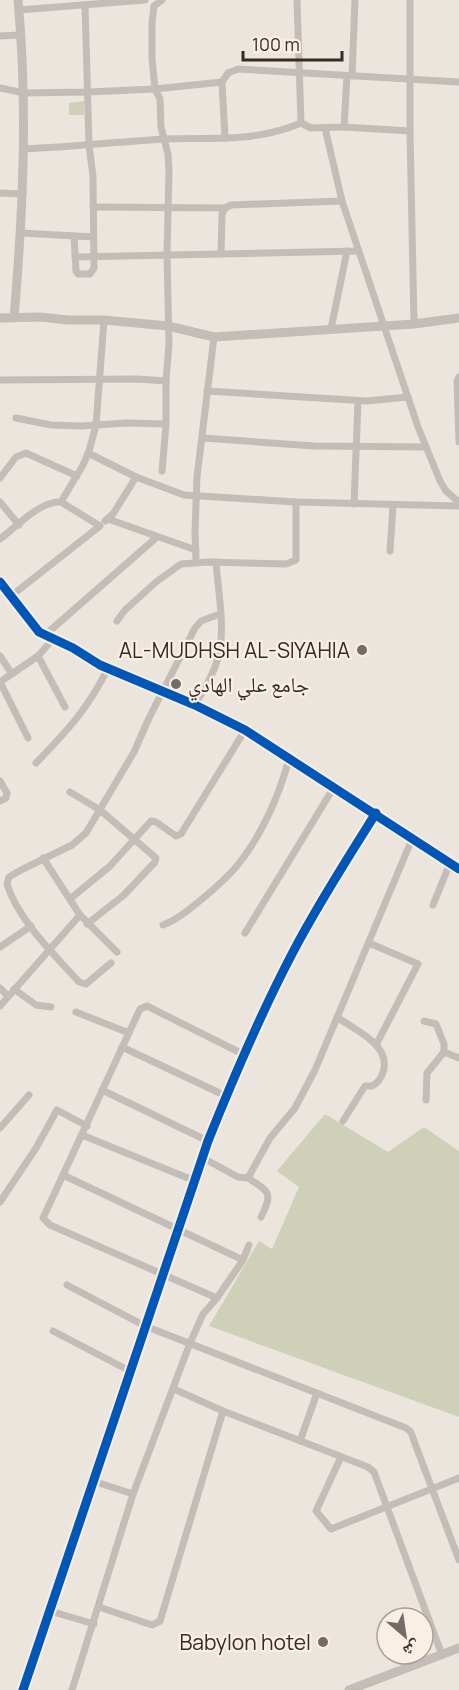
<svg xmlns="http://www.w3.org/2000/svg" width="459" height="1690" viewBox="0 0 459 1690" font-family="Manrope,'Noto Naskh Arabic',sans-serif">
  <rect width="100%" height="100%" fill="#ece5de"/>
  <!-- green -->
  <g fill="#ced1b7">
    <path d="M84 101V115H69V103Z"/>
    <path d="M325 1114 388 1152 424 1127 459 1151V1417L209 1326 259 1241 272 1249 299 1187 277 1171Z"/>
  </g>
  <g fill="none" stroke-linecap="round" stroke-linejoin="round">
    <!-- minor -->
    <g stroke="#c4bcb7" stroke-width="7">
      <path d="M162 0 154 6 152 23V58L155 89 160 99 161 127 168 154 169 171 167 254 169 344 166 381V424"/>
      <path d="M297 0 301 123 311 128 344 127 347 76"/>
      <path d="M410 0V131L414 324"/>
      <path d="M19 10 145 0"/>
      <path d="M0 36 20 35"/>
      <path d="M352 76 355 0"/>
      <path d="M0 88 24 93 88 92 155 89 222 82"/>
      <path d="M344 127 410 131"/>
      <path d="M325 128 342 201 418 427 440 481 446 491 459 502"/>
      <path d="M225 138 222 82 228 73 238 69 459 82"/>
      <path d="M25 149C71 147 117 142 164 139 213 137 254 143 301 123"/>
      <path d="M0 193 23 194"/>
      <path d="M93 207 225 208"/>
      <path d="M21 233 93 237"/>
      <path d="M74 236 76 271 78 274H90L94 268 93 176 89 145 85 5"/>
      <path d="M221 254 222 214 225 208 231 205 342 201"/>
      <path d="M75 257 358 251"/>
      <path d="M331 329 347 251"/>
      <path d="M459 377 457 381 459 442"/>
      <path d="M0 380 137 379 166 381"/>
      <path d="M207 391 367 401 408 397"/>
      <path d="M16 418 51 425 81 426 126 423 166 424 162 471"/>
      <path d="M203 438 314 446 426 447"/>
      <path d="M88 453 136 477 184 495 296 502 459 506"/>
      <path d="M0 478 16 457 26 453 77 476"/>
      <path d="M0 502 19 525"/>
      <path d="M61 502 83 465 89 451 96 425 104 320"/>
      <path d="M354 504 358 401"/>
      <path d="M108 519 196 550"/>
      <path d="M105 521 113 514 136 477"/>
      <path d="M0 539C16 527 41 500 61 502L100 526 11 596"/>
      <path d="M390 551 393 506"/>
      <path d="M196 562 195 531 197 477 214 337"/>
      <path d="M0 582 39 632 73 648 100 665 195 705 245 730 459 869"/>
      <path d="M117 621 125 610 156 582 181 564 208 562 286 564 296 560V502"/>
      <path d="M45 635 157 537"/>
      <path d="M0 656 12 674"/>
      <path d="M38 656 65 707"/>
      <path d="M0 682 38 656 53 639"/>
      <path d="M0 682 28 738"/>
      <path d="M195 705C204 690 213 675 218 658 226 631 218 590 216 562"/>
      <path d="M36 763C67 731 88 709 108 668"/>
      <path d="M0 781 7 793 6 798 0 801"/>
      <path d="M70 792 100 810 156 858 155 862 124 895 87 924"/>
      <path d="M43 858 80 915 117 952"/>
      <path d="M70 899 110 866 151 821 156 822 176 836 181 834 245 730"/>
      <path d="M433 905 450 863"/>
      <path d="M163 925C174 921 182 915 191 908 206 896 223 882 236 867 261 837 279 796 289 759"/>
      <path d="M245 933 334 787"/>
      <path d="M369 943 418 964 376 1045"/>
      <path d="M0 947 31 926"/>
      <path d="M111 963 86 984 79 982C54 954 18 920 7 884L9 877 21 870 72 845 86 833 134 752 149 718 195 628 201 621 220 614"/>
      <path d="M0 988 8 996"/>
      <path d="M14 989 36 1005 51 1007"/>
      <path d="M0 1006 80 915"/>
      <path d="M76 1012 129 1033"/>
      <path d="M338 1018C356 1030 392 1046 383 1072 381 1079 378 1083 372 1086H365L343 1121"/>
      <path d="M424 1021 436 1024 444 1044V1052L427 1073 426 1100"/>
      <path d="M122 1047 226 1096"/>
      <path d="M444 1052 459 1058"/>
      <path d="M102 1090 208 1141"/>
      <path d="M0 1128 29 1095"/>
      <path d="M82 1135 195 1181"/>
      <path d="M203 1158 238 1177 248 1178 270 1138 295 1108 315 1070 412 839"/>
      <path d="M63 1175 243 1260"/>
      <path d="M248 1178C270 1192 273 1193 261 1217"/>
      <path d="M0 1202 36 1148 57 1110 87 1126"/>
      <path d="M67 1285 145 1326 406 1428 411 1432 414 1441 459 1560"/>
      <path d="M217 1298 50 1225 43 1218 140 1009 147 1006 243 1054"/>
      <path d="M53 1331 130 1371"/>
      <path d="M174 1389 223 1411 368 1467 374 1472 442 1655"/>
      <path d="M300 1441 317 1393"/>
      <path d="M341 1457 316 1511 331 1529 459 1478"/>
      <path d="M93 1481 133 1494"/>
      <path d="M99 1607 152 1625 160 1621 223 1411"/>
      <path d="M50 1611 94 1624"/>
      <path d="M23 1690 208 1141C234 1076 261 1013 293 952 318 904 347 859 376 813"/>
      <path d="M72 1690 133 1494 190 1343 203 1314 217 1298 243 1260 249 1245"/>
    </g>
    <!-- tertiary -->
    <g stroke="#c4bcb7" stroke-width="9">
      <path d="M0 318 40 317 68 320H104L168 326 214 337 414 324 459 318"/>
      <path d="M14 318C23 212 28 107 18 0"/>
      <path d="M349 1690 459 1648"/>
    </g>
    <defs>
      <g id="cycleway">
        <path d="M0 582 39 632 73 648 100 665 195 705 245 730 459 869"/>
        <path d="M23 1690 208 1141C234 1076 261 1013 293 952 318 904 347 859 376 813"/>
      </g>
    </defs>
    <!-- cycleway casing -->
    <use href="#cycleway" stroke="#faefe4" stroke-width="13"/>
    <!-- cycleway -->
    <use href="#cycleway" stroke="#0057b8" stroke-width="9"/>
  </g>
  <!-- markers -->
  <g fill="#756b66" stroke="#faefe4" stroke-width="2">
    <circle cx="362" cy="650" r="6"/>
    <circle cx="176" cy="684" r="6"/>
    <circle cx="323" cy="1642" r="6"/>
  </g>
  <g text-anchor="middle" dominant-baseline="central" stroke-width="4.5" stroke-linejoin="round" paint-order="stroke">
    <!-- poi labels -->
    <g font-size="21" fill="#352a26" stroke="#faefe4" text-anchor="end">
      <text x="350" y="650">AL-MUDHSH AL-SIYAHIA</text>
      <text x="188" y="684" text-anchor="start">جامع علي الهادي</text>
      <text x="311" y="1642">Babylon hotel</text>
    </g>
  </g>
  <!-- north arrow -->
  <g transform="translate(405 1636) rotate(151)"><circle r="28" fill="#faefe4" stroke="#aba098" stroke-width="1.5"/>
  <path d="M0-4.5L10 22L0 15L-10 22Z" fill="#756b66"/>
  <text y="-9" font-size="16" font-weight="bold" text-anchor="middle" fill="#352a26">ش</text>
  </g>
  <!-- scale -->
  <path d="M243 51v9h99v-9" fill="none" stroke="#352a26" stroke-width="3"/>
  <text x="252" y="51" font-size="18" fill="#352a26" stroke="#faefe4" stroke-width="4.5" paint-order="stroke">100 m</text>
</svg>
